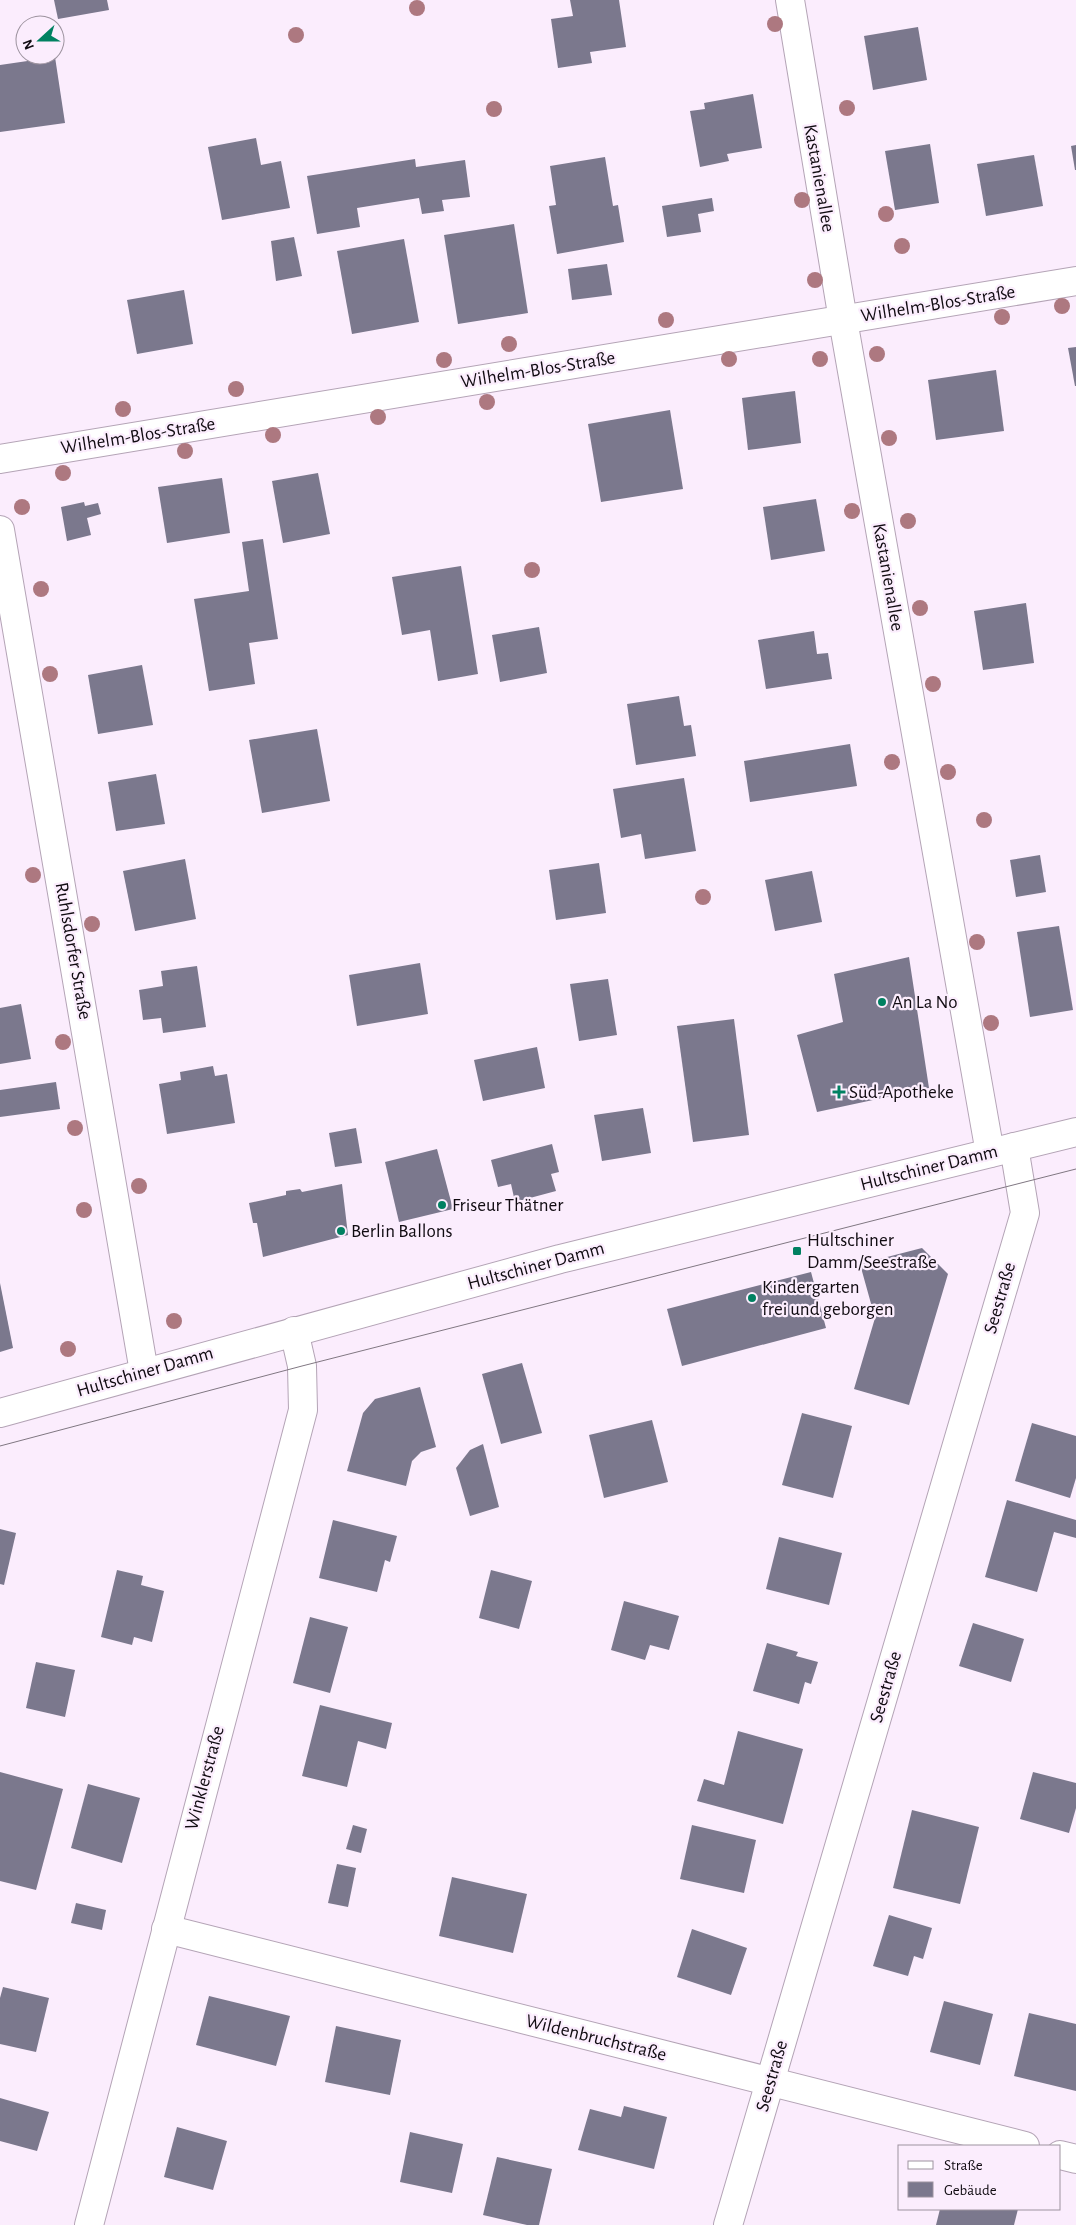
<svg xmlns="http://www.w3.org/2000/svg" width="1076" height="2225" viewBox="0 0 1076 2225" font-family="'Alegreya Sans',sans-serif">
  <rect width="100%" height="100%" fill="#fbedfd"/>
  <!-- building -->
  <g fill="#7b788d">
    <path d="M54 0H107L109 10 58 19Z"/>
    <path d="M570 0H619L626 47 590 52 592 63 558 68 551 19 573 16Z"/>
    <path d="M918 27 927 80 873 90 864 36Z"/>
    <path d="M55 57 65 123 0 132V65Z"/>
    <path d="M753 94 762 148 727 154 729 161 700 167 690 111 705 109 704 103Z"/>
    <path d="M256 138 261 165 281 161 290 208 222 220 208 147Z"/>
    <path d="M930 144 939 203 895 210 885 151Z"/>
    <path d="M1076 145V170H1075L1071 146Z"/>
    <path d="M1034 155 1043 206 986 216 977 164Z"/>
    <path d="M605 157 613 206 618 205 624 242 557 254 549 206 556 205 550 166Z"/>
    <path d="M415 159 416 167 465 160 470 197 442 200 444 211 422 214 419 198 357 208 360 227 317 234 307 176Z"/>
    <path d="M712 198 714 211 698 214 701 232 667 237 662 206Z"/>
    <path d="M514 224 528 313 458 324 444 235Z"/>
    <path d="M294 237 302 276 276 281 271 241Z"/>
    <path d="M404 239 419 322 352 334 337 251Z"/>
    <path d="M607 264 612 295 572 300 568 269Z"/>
    <path d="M184 290 193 344 137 354 127 300Z"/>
    <path d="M1076 347V386H1075L1068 348Z"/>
    <path d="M996 370 1004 431 936 440 928 380Z"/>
    <path d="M795 391 801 443 748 450 742 398Z"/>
    <path d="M670 410 683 489 601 502 588 424Z"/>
    <path d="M318 473 330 534 283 543 272 481Z"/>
    <path d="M222 478 230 533 167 543 158 487Z"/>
    <path d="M816 499 825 551 771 560 763 507Z"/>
    <path d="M84 502 85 506 98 503 101 514 87 518 91 535 67 541 61 507Z"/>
    <path d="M263 539 278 639 249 643 255 684 209 691 194 599 249 591 242 542Z"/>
    <path d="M461 566 478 674 438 681 430 630 402 635 392 577Z"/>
    <path d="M1026 603 1034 663 983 670 974 611Z"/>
    <path d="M539 627 547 673 500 682 492 635Z"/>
    <path d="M814 631 817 654 828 653 832 679 766 689 758 640Z"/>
    <path d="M142 665 153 725 98 734 88 675Z"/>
    <path d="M679 696 684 726 691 725 696 756 636 765 627 704Z"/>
    <path d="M317 729 330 801 262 813 249 740Z"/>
    <path d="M850 744 857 786 750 802 744 761Z"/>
    <path d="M156 774 165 824 116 831 108 782Z"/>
    <path d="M684 778 696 851 645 859 641 834 621 838 613 789Z"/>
    <path d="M1040 855 1046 892 1016 897 1010 860Z"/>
    <path d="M185 859 196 919 135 931 123 871Z"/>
    <path d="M599 863 606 913 556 920 549 870Z"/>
    <path d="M812 871 822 922 775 931 765 880Z"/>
    <path d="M1059 926 1073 1010 1030 1017 1017 932Z"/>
    <path d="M909 957 929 1088 817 1112 797 1035 843 1022 834 974Z"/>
    <path d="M420 963 428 1014 357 1026 349 975Z"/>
    <path d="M197 966 206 1027 163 1033 161 1018 143 1020 139 990 163 986 161 971Z"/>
    <path d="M608 979 617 1035 579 1041 570 984Z"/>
    <path d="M21 1004 31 1059 0 1064V1008Z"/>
    <path d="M734 1019 749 1135 693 1142 677 1026Z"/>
    <path d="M537 1047 545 1088 483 1101 474 1060Z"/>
    <path d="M213 1066 215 1076 227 1074 235 1123 167 1134 159 1084 181 1080 180 1072Z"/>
    <path d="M56 1082 60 1109 0 1117V1090Z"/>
    <path d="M643 1108 651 1153 602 1161 594 1115Z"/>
    <path d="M356 1128 362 1163 335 1167 329 1133Z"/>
    <path d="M552 1144 559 1172 551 1174 556 1191 515 1202 511 1184 498 1187 491 1160Z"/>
    <path d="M437 1149 453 1209 399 1222 385 1162Z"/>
    <path d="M342 1184 348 1235 263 1257 257 1223H253L249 1203 286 1195V1191L300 1189 302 1192Z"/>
    <path d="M922 1248 948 1274 909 1405 854 1389 875 1318 860 1264Z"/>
    <path d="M811 1272 826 1328 682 1366 667 1309Z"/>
    <path d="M0 1283 13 1348 0 1352Z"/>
    <path d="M522 1363 542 1433 501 1444 482 1374Z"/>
    <path d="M420 1387 436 1447 421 1452 412 1461 406 1486 347 1471 363 1413 375 1399Z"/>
    <path d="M802 1413 852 1426 833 1498 782 1485Z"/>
    <path d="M652 1420 668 1482 604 1498 589 1435Z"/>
    <path d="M1032 1423 1076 1436V1478L1070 1498 1015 1481Z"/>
    <path d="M483 1444 499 1507 470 1516 456 1468 470 1450Z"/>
    <path d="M1007 1500 1076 1520V1538L1054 1532 1037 1592 985 1577Z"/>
    <path d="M333 1520 397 1536 390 1562 385 1560 377 1592 319 1578Z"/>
    <path d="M0 1529 16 1533 4 1585 0 1584Z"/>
    <path d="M779 1537 842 1553 829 1605 766 1589Z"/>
    <path d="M117 1570 143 1576 141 1585 164 1591 152 1642 134 1637 132 1645 101 1637Z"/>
    <path d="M491 1570 532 1581 519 1629 479 1618Z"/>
    <path d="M624 1601 679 1616 669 1650 650 1645 645 1660 611 1650Z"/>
    <path d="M310 1617 348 1627 330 1693 293 1683Z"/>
    <path d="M973 1623 1024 1639 1011 1682 959 1666Z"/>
    <path d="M767 1643 798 1652 796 1656 818 1662 811 1684 805 1682 799 1704 753 1691Z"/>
    <path d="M36 1662 75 1670 65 1717 26 1708Z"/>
    <path d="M320 1705 392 1723 386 1749 358 1741 347 1787 302 1776Z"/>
    <path d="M738 1731 803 1749 783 1824 697 1801 704 1779 724 1785Z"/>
    <path d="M0 1772 63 1789 36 1890 0 1881Z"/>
    <path d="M1033 1772 1076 1783V1808L1069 1833 1020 1819Z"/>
    <path d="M88 1784 140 1798 122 1863 71 1848Z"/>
    <path d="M912 1810 979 1827 960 1904 893 1888Z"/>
    <path d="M353 1825 367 1829 361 1853 346 1849Z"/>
    <path d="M692 1825 756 1840 744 1893 680 1879Z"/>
    <path d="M337 1864 356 1868 348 1907 328 1903Z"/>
    <path d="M452 1877 527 1894 513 1953 439 1936Z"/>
    <path d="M76 1903 106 1910 102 1930 71 1923Z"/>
    <path d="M889 1915 932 1928 923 1959 914 1956 908 1976 873 1966Z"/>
    <path d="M692 1929 747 1948 731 1995 677 1977Z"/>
    <path d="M3 1987 49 1998 36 2052 0 2044V1998Z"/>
    <path d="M209 1996 290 2016 276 2066 196 2045Z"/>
    <path d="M944 2001 993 2014 980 2065 930 2052Z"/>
    <path d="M1029 2013 1076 2024V2091L1014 2076Z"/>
    <path d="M336 2026 401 2040 390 2095 325 2082Z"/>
    <path d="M0 2098 49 2112 37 2151 0 2141Z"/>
    <path d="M624 2106 667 2117 654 2169 578 2150 590 2109 621 2117Z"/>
    <path d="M177 2127 227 2141 213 2190 164 2177Z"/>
    <path d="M410 2132 463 2144 452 2193 400 2182Z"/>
    <path d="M497 2157 552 2169 539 2225H527L483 2215Z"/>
    <path d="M940 2209H1018L1014 2225H936Z"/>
  </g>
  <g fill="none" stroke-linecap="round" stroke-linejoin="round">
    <defs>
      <g id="minor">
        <path d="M790 0 843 320 990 1153"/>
        <path d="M0 459 1076 281"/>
        <path d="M0 530 144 1372"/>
        <path d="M166 1929 1025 2146"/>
        <path d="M1060 2155 1076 2159"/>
        <path d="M89 2225 303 1410 302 1366 294 1331"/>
        <path d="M728 2225 1025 1213 1014 1147"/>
      </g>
      <path id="major" d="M0 1413 560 1259 1076 1132"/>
    </defs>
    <!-- minor casing -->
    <use href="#minor" stroke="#b4a4b6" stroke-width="30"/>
    <!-- major casing -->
    <use href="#major" stroke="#b4a4b6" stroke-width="30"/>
    <!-- minor -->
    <use href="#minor" stroke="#fff" stroke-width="28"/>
    <!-- major -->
    <use href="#major" stroke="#fff" stroke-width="28"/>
    <!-- tram -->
    <path stroke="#807782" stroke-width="1" d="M0 1446 302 1366 1076 1169"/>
  </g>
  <!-- trees -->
  <g fill="#ad7880">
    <circle cx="417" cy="8" r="8"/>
    <circle cx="775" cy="24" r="8"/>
    <circle cx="296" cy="35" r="8"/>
    <circle cx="847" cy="108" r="8"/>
    <circle cx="494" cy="109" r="8"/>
    <circle cx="802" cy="200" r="8"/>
    <circle cx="886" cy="214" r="8"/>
    <circle cx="902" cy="246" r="8"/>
    <circle cx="815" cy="280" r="8"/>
    <circle cx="1062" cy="306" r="8"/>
    <circle cx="1002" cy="317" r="8"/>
    <circle cx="666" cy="320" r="8"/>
    <circle cx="509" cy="344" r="8"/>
    <circle cx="877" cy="354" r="8"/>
    <circle cx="729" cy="359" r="8"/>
    <circle cx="820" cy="359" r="8"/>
    <circle cx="444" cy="360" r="8"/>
    <circle cx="236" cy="389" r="8"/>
    <circle cx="487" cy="402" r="8"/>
    <circle cx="123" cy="409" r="8"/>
    <circle cx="378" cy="417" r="8"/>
    <circle cx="273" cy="435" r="8"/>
    <circle cx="889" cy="438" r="8"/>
    <circle cx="185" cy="451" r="8"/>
    <circle cx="63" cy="473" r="8"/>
    <circle cx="22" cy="507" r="8"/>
    <circle cx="852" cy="511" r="8"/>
    <circle cx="908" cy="521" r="8"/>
    <circle cx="532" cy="570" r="8"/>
    <circle cx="41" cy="589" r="8"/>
    <circle cx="920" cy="608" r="8"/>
    <circle cx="50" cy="674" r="8"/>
    <circle cx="933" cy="684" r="8"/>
    <circle cx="892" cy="762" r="8"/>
    <circle cx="948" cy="772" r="8"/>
    <circle cx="984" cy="820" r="8"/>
    <circle cx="33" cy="875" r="8"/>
    <circle cx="703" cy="897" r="8"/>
    <circle cx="92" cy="924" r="8"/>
    <circle cx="977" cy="942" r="8"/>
    <circle cx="991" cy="1023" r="8"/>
    <circle cx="63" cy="1042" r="8"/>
    <circle cx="75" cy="1128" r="8"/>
    <circle cx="139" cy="1186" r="8"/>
    <circle cx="84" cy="1210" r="8"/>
    <circle cx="174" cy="1321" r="8"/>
    <circle cx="68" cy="1349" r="8"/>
  </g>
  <!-- markers -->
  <g fill="#008161" stroke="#fbedfd" stroke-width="2">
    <circle cx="882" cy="1002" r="5"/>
    <path d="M836.5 1084.5h5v5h5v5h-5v5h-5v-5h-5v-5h5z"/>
    <circle cx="442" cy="1205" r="5"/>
    <circle cx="341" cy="1231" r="5"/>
    <rect x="792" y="1246" width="10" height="10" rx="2.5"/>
    <circle cx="752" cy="1298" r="5"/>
  </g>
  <g text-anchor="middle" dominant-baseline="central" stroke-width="4.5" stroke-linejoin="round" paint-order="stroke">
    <!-- street labels -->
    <g font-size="19" fill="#100b11" stroke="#fbedfd">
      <text transform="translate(819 178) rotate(80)">Kastanienallee</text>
      <text transform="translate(938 304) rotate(-9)">Wilhelm-Blos-Straße</text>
      <text transform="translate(538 370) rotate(-9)">Wilhelm-Blos-Straße</text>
      <text transform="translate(138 436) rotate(-9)">Wilhelm-Blos-Straße</text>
      <text transform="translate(888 577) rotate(80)">Kastanienallee</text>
      <text transform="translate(73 951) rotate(80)">Ruhlsdorfer Straße</text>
      <text transform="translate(929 1168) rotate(-14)">Hultschiner Damm</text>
      <text transform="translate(536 1266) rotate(-15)">Hultschiner Damm</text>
      <text transform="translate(1000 1298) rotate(-74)">Seestraße</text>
      <text transform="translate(145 1372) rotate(-16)">Hultschiner Damm</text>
      <text transform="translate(886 1687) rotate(-74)">Seestraße</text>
      <text transform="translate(205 1778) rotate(-75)">Winklerstraße</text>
      <text transform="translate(596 2038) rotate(14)">Wildenbruchstraße</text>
      <text transform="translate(772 2076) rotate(-74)">Seestraße</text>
    </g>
    <!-- poi labels -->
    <g font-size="19" fill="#100b11" stroke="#fbedfd" text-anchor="start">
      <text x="892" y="1002">An La No</text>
      <text x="849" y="1092">Süd-Apotheke</text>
      <text x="452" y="1205">Friseur Thätner</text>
      <text x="351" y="1231">Berlin Ballons</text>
      <text x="807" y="1240">Hultschiner<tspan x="807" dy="22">Damm/Seestraße</tspan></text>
      <text x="762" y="1287">Kindergarten<tspan x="762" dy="22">frei und geborgen</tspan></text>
    </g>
  </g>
  <!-- legend -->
  <rect x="898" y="2145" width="162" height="65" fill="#fbedfd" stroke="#9d939f"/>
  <rect x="908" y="2161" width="25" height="8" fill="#ffffff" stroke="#9d939f"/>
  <text x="944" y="2170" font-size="15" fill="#100b11">Straße</text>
  <rect x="908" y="2182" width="25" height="15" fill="#7b788d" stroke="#9d939f"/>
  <text x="944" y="2195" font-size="15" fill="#100b11">Gebäude</text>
  <!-- north arrow -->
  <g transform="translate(40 40) rotate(249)"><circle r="24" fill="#fbedfd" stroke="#9d939f"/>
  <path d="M0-4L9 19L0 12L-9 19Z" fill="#008161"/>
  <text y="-8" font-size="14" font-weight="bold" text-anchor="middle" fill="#100b11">N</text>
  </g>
</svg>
